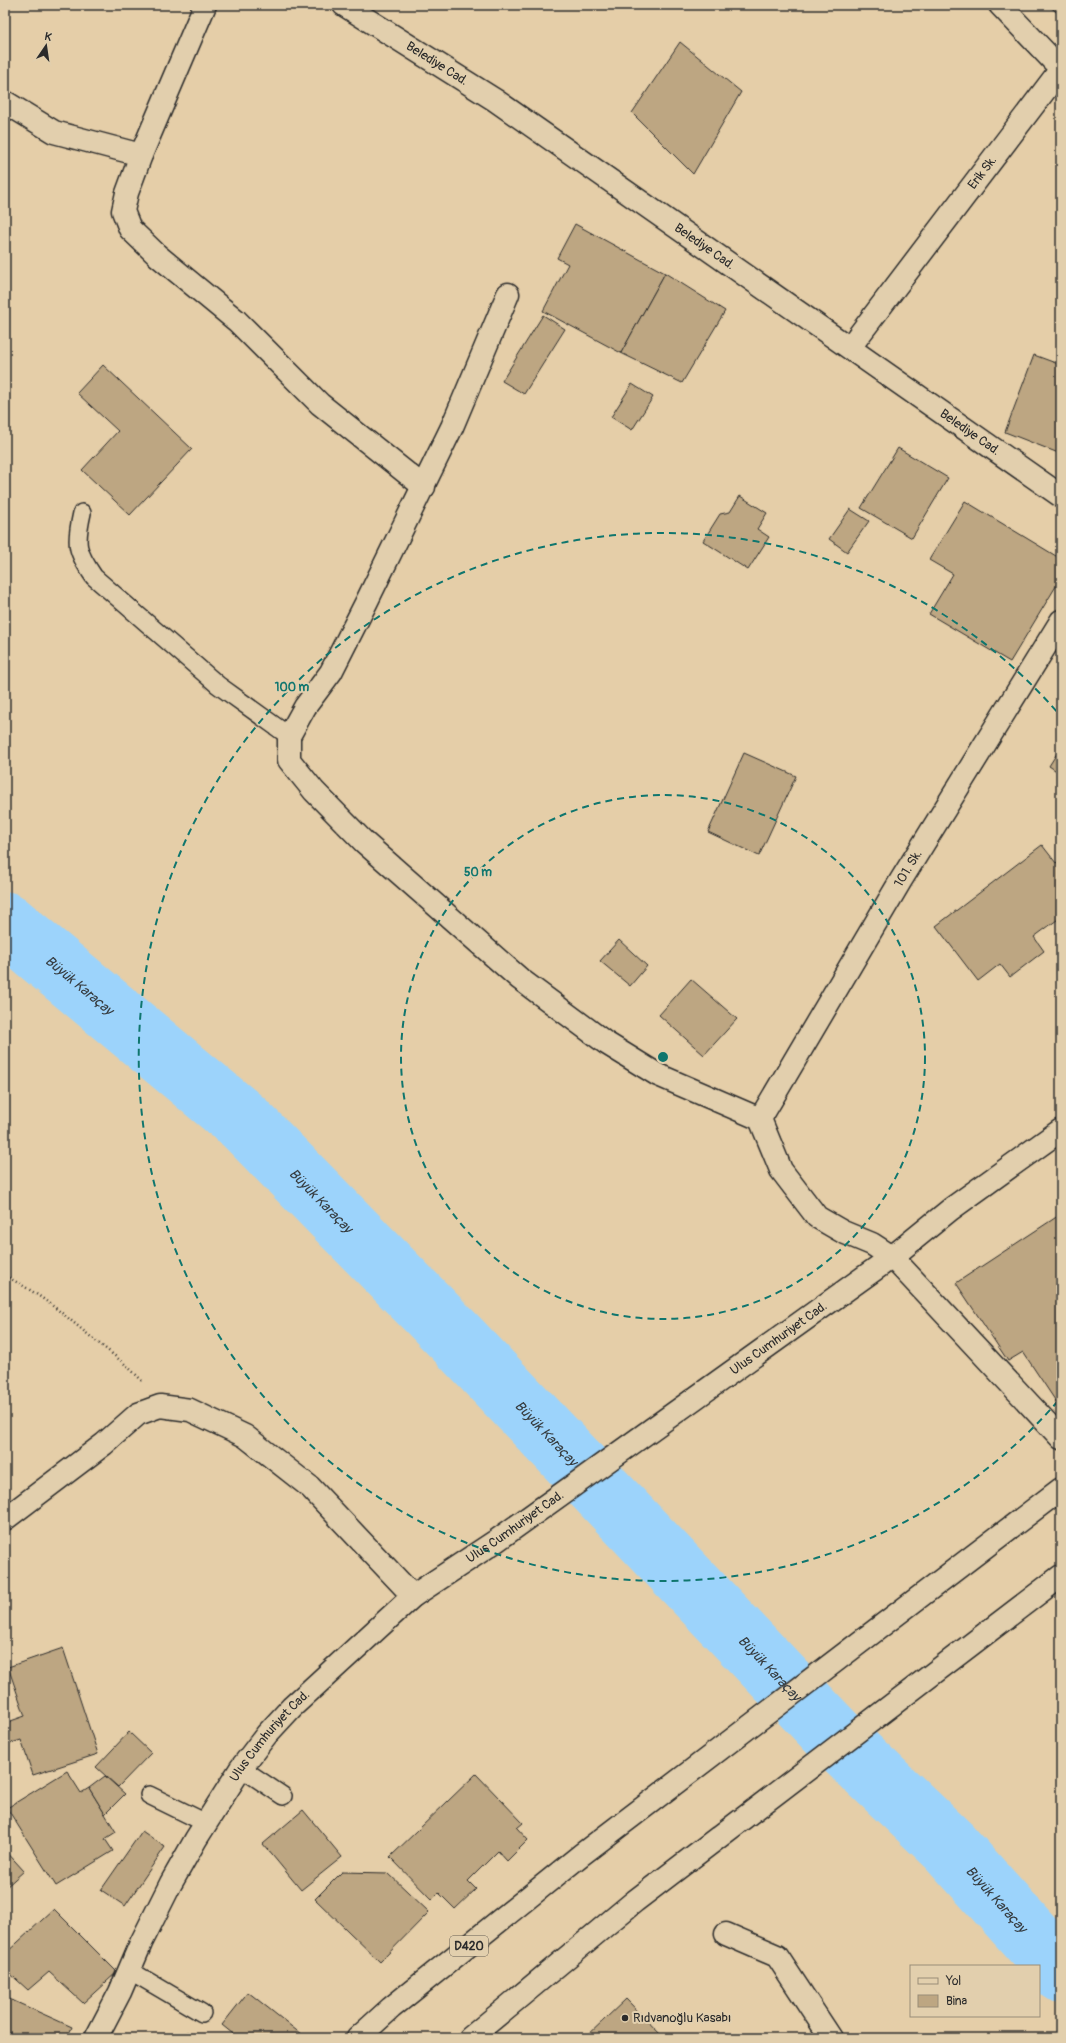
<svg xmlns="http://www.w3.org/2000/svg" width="1066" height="2043" viewBox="0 0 1066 2043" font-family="Pangolin,sans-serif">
  <rect width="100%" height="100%" fill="#e5cea8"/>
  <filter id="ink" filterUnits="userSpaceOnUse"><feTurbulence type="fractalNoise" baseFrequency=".025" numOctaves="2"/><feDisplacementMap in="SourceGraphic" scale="8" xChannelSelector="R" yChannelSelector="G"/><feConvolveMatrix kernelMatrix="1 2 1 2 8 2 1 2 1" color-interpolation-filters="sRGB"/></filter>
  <g filter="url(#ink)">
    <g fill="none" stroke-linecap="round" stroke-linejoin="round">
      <!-- river -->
      <path stroke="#9cd3fb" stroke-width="63" id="s1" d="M5 923 244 1122 458 1340 841 1743 949 1846 1061 1971"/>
    </g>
    <!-- building -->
    <g fill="#bda682" stroke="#2b2b2b">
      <path d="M1048 5H1061V16Z"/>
      <path d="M680 42 741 92 693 174 632 113Z"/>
      <path d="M575 224 665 273 621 353 543 311 568 264 557 258Z"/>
      <path d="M665 273 725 311 682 383 621 353Z"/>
      <path d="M543 315 565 329 524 394 502 381Z"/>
      <path d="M1034 355 1061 365V454L1005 432Z"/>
      <path d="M103 365 192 449 130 515 82 470 118 431 77 393Z"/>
      <path d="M632 384 653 397 632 430 611 417Z"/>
      <path d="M898 448 948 478 912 538 861 508Z"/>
      <path d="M740 496 767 513 757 529 769 537 748 570 703 541 720 514 730 512Z"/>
      <path d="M965 501 1061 559V578L1010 662 929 614 953 574 929 560Z"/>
      <path d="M850 509 869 521 847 552 829 539Z"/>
      <path d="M1061 747V774L1049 766Z"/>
      <path d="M744 753 796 776 759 856 708 832Z"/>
      <path d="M1042 845 1056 863 1061 859V917L1034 937 1044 951 1010 977 1000 964 978 981 936 926Z"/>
      <path d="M619 940 647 966 630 986 600 961Z"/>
      <path d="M691 979 737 1019 704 1055 659 1015Z"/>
      <path d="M1061 1214V1409L1023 1352 1008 1361 956 1283Z"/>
      <path d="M63 1648 98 1754 33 1775 21 1740 5 1745V1723L25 1716 8 1667Z"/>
      <path d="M129 1732 151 1753 118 1787 96 1767Z"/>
      <path d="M67 1771 81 1793 89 1788 116 1832 105 1839 113 1851 56 1886 7 1808Z"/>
      <path d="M476 1774 523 1823 517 1828 528 1840 507 1861 498 1851 468 1881 476 1889 455 1909 439 1893 432 1900 390 1857Z"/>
      <path d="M105 1776 125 1794 105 1814 89 1788Z"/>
      <path d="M303 1810 342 1857 301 1890 263 1844Z"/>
      <path d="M142 1831 165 1847 125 1906 101 1890Z"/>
      <path d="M5 1850 24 1871 5 1888Z"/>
      <path d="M342 1872 388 1873 429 1912 380 1962 315 1899Z"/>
      <path d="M54 1909 117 1972 83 2003 49 1972 28 1990 5 1969V1954Z"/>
      <path d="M248 1992 306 2038H238L222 2025Z"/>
      <path d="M5 1997 72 2027 67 2038H5Z"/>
      <path d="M626 1999 664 2038H585Z"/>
      <path d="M187 2032 198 2038H184Z"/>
    </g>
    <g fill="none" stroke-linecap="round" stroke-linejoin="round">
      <defs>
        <g id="lane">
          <path d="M82 513C75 544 76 551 94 577L218 685 289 736"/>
          <path d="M241 1768 283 1796"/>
          <path d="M149 1795 206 1823"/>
          <path d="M129 1970 202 2013"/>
        </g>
        <g id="street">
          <path id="s2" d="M344 5 495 100 1061 496"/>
          <path d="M5 102 54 132 141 155 205 5"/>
          <path d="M141 155 127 193 123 211 130 229 157 255 237 321 320 404 424 487"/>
          <path d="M508 294 452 427 366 603 331 672 305 707 289 736V760L314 791 364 842 520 979 606 1043 658 1075 760 1119 781 1170 817 1217 843 1232 872 1244 892 1257 1061 1438"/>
          <path id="s3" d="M850 347 1061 69 1000 5"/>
          <path id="s4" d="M760 1119 901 880 1061 621"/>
          <path d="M5 1519 104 1444 138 1414 160 1406 190 1410 245 1436 310 1487 413 1596"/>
          <path d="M726 1934 777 1956 831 2038"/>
          <path id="s5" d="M96 2038 120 1992 141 1943 171 1883 196 1839 241 1768 267 1734 292 1707 413 1596 496 1541 892 1257 951 1209 1061 1130"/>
        </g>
        <g id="highway">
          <path d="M358 2038 391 2008 581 1855 1061 1489"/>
          <path d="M470 2038 635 1901 1061 1576"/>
        </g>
      </defs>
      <!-- lane casing -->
      <use href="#lane" stroke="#2b2b2b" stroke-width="20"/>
      <!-- street casing -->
      <use href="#street" stroke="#2b2b2b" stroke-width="25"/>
      <!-- highway casing -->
      <use href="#highway" stroke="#2b2b2b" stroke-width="25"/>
      <!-- path -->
      <path stroke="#2b2b2b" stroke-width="2.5" stroke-dasharray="1 3" stroke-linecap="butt" d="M5 1276C38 1292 62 1313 91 1337 108 1351 127 1364 142 1381"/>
      <!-- lane -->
      <use href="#lane" stroke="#e2cfad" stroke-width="17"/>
      <!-- street -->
      <use href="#street" stroke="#e2cfad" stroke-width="22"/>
      <!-- highway -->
      <use href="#highway" stroke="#e2cfad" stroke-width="22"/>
    </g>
  </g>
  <!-- distance rings -->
  <g fill="none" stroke="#0f766e" stroke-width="2" stroke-dasharray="7 5">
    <circle cx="663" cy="1057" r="262"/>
    <path d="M1058 1401A524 524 0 1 1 1058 713"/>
  </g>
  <!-- markers -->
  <circle fill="#2b2b2b" stroke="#e2cfad" stroke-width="1.5" cx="625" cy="2018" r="4"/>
  <g text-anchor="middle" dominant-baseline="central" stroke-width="4" stroke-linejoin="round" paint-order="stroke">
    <!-- shield labels -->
    <rect fill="#e2cfad" stroke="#625c52" stroke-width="1" x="450" y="1936" width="38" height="20" rx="3"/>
    <g font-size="12" font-weight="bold" fill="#2b2b2b">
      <text x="469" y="1946">D420</text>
    </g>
    <!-- street labels -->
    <g font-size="13" fill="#2b2b2b" stroke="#e2cfad">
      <text stroke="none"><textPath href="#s2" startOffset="110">Belediye Cad.</textPath></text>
      <text stroke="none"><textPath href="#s3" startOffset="219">Erik Sk.</textPath></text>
      <text stroke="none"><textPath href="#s2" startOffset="434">Belediye Cad.</textPath></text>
      <text stroke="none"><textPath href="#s2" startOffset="758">Belediye Cad.</textPath></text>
      <text stroke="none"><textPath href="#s4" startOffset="291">101. Sk.</textPath></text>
      <text stroke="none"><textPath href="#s5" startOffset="998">Ulus Cumhuriyet Cad.</textPath></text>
      <text stroke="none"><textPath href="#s5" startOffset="674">Ulus Cumhuriyet Cad.</textPath></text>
      <text stroke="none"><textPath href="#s5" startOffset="350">Ulus Cumhuriyet Cad.</textPath></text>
    </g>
    <!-- poi labels -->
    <g font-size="13" fill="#2b2b2b" stroke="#e2cfad" text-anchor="start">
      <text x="633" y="2018">Rıdvanoğlu Kasabı</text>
    </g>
    <!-- water labels -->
    <g font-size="14" font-style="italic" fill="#363c40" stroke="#e2cfad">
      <text stroke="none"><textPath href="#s1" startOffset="97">Büyük Karaçay</textPath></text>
      <text stroke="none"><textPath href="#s1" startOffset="421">Büyük Karaçay</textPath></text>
      <text stroke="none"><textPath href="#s1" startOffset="745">Büyük Karaçay</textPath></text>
      <text stroke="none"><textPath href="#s1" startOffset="1069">Büyük Karaçay</textPath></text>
      <text stroke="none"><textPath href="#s1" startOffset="1393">Büyük Karaçay</textPath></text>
    </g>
  </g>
  <circle cx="663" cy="1057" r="6" fill="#0f766e" stroke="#e2cfad" stroke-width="2"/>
  <g font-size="12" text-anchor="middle" font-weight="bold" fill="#0f766e" stroke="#e2cfad" stroke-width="4" stroke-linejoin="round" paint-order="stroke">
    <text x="292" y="691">100 m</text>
    <text x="478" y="876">50 m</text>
  </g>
  <!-- margin -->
  <rect width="1066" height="2043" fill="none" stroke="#e2cfad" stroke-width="20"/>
  <rect x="10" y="10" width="1046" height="2023" fill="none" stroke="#2b2b2b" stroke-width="1.5" filter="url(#ink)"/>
  <!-- legend -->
  <rect x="910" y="1965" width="130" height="52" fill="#e2cfad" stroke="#998d79"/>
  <rect x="918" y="1978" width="20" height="6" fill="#e2cfad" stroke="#998d79"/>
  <text x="946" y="1985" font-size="12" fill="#2b2b2b">Yol</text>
  <rect x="918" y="1995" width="20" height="12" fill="#bda682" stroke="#998d79"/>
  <text x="946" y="2005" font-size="12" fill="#2b2b2b">Bina</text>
  <!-- north arrow -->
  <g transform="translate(46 46) rotate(13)" stroke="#e2cfad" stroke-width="3" paint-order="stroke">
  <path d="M0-3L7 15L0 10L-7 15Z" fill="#2b2b2b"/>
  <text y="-6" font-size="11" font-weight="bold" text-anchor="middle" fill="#2b2b2b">K</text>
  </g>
</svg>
